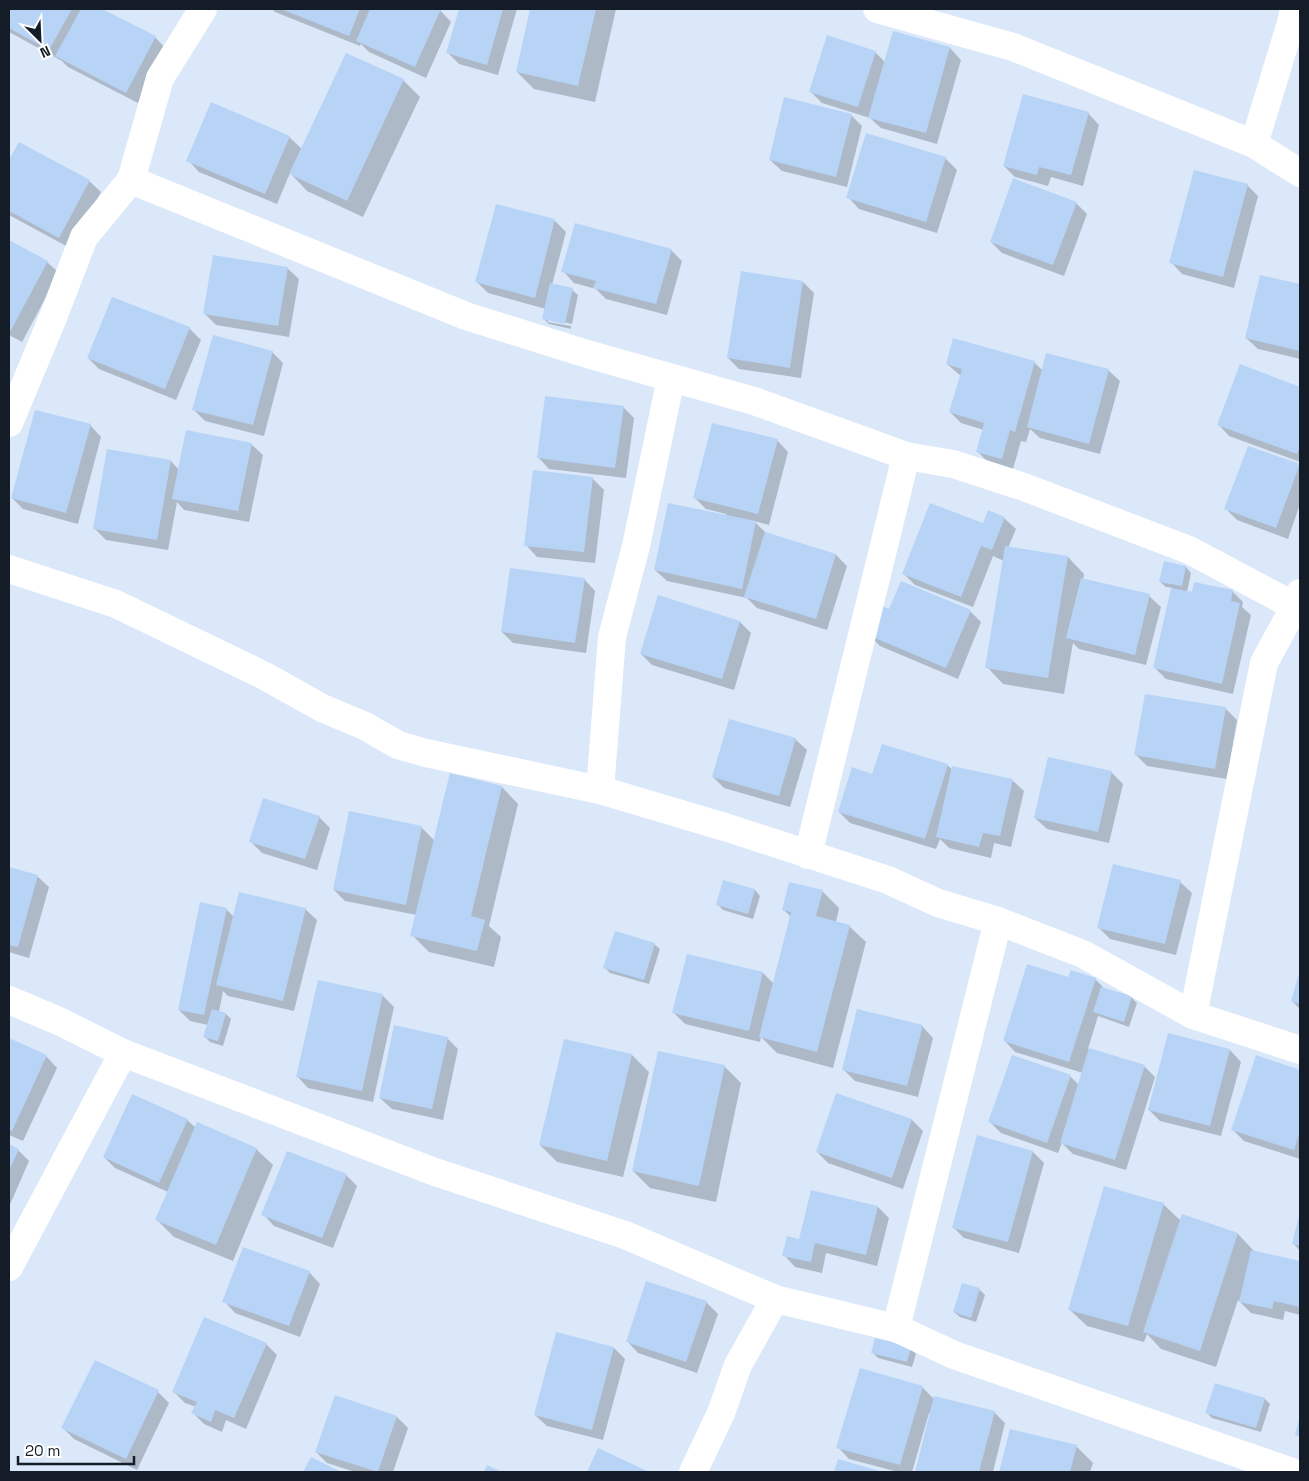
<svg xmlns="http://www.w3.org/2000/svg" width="1309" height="1481" viewBox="0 0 1309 1481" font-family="'Space Grotesk',sans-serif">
  <rect width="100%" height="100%" fill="#dae8fa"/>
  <!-- shadow -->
  <g fill="#0003">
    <path d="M9 9H99L155 37 166 49 138 103 68 67 62 61 9 32Z"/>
    <path d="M272 9H440V10L451 22 426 78 369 52 361 44 360 46 275 12Z"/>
    <path d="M461 9H517L498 75 459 64 448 53Z"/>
    <path d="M532 9H616L595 102 534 89 517 72Z"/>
    <path d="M894 33 950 48 961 60 937 144 881 128 870 118 822 103 810 91 875 52 885 62Z"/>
    <path d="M403 80 420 97 363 217 307 191 290 173 277 204 199 172 188 160 289 137 302 149Z"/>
    <path d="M1088 113 1099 125 1083 186 1051 177 1048 186 1015 177 1004 166Z"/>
    <path d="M851 115 862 126 847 187 782 171 770 160Z"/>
    <path d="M19 143 89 181 101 192 70 248 9 215V163Z"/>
    <path d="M945 158 957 170 937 233 859 209 848 197Z"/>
    <path d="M1247 185 1258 196 1234 288 1182 274 1171 262Z"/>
    <path d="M1076 203 1087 214 1064 276 1002 253 991 242Z"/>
    <path d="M497 206 555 221 566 232 552 285 572 290 578 295 572 324 548 319V322L571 326V329L549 324 544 319 546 309 488 293 477 282Z"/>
    <path d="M9 241 47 262 59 273 22 342 9 335Z"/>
    <path d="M671 250 682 261 667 315 606 299 596 289 574 283 563 271Z"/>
    <path d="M287 268 299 279 289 337 216 325 205 314Z"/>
    <path d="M1261 277 1300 286V359L1258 349 1246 338Z"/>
    <path d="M803 282 814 293 801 378 739 369 728 358Z"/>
    <path d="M189 328 201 340 176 400 99 369 88 358Z"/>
    <path d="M272 352 283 363 264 436 205 421 194 410Z"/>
    <path d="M1034 362 1043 371 1108 370 1120 381 1100 454 1040 438 1030 429 1026 442 1021 441 1013 469 989 463 977 451 984 430 961 423 950 412 961 376 947 364Z"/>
    <path d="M1240 366 1300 389V462L1229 436 1218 424Z"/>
    <path d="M623 407 634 418 626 478 549 469 538 457Z"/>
    <path d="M90 425 101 437 78 524 23 509 12 498Z"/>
    <path d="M777 440 788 452 769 525 754 521 767 534 836 555 847 566 827 630 757 608 747 598 667 581 655 570 726 516V514L706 509 695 498Z"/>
    <path d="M251 444 263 455 249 522 184 510 177 502 168 550 106 540 94 528 171 461 179 470Z"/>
    <path d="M1299 466 1300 504 1288 539 1237 520 1226 509Z"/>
    <path d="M592 478 604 490 595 563 537 557 526 545Z"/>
    <path d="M1004 518 1016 529 1008 548 1068 557 1084 574 1083 580 1149 596 1161 607 1146 665 1079 649 1073 643 1064 694 1003 684 987 667 1004 561 993 556 973 607 915 585 904 574Z"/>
    <path d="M1165 563 1186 567 1191 573 1187 592 1232 591 1243 602 1242 607 1251 615 1233 694 1166 679 1155 668 1173 588 1166 587 1160 582Z"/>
    <path d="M584 579 595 591 586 653 513 643 502 632Z"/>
    <path d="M889 610 970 611 981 622 958 679 880 646 869 635Z"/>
    <path d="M740 622 751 633 734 690 652 665 641 654Z"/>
    <path d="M1225 708 1237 720 1227 779 1147 766 1136 755Z"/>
    <path d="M795 739 807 750 790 807 724 788 713 777Z"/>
    <path d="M947 765 953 770 1012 780 1024 791 1011 847 994 843 991 858 949 848 940 839 936 849 850 823 839 812 873 775Z"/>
    <path d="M1111 772 1123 784 1109 843 1047 829 1035 818Z"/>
    <path d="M502 787 518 804 489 926 501 937 494 967 429 952 412 935 417 915 345 901 334 890 421 827 435 841Z"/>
    <path d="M319 817 330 828 317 870 262 853 251 842Z"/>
    <path d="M9 869 37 876 49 887 29 958 9 952Z"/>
    <path d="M724 882 755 890 760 896 753 919 723 910 718 905Z"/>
    <path d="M1180 882 1192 893 1176 955 1110 939 1098 927Z"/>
    <path d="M822 891 839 908 836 922 849 926 866 942 833 1068 777 1053 761 1037 760 1042 685 1024 674 1013 688 955 763 973 774 984 791 917 783 909Z"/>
    <path d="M226 909 234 917 305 909 317 920 294 1011 228 996 223 991 219 1012 226 1014 231 1019 223 1046 210 1042 205 1037 208 1025 190 1021 179 1010Z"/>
    <path d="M654 944 660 949 649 984 610 973 604 967Z"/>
    <path d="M1300 972V1009L1292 1001Z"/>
    <path d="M1069 978 1095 979 1106 990 1132 998 1137 1003 1129 1027 1098 1016 1088 1049 1144 1066 1155 1077 1126 1170 1073 1154 1062 1143 1058 1153 1001 1133 990 1122 1070 1076 1079 1085 1083 1073 1015 1052 1004 1040Z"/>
    <path d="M382 995 394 1007 373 1102 308 1088 297 1076Z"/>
    <path d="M922 1026 933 1038 918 1097 855 1081 844 1070Z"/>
    <path d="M447 1038 458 1049 443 1120 392 1109 380 1098Z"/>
    <path d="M9 1040 46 1056 57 1068 23 1141 9 1135Z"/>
    <path d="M565 1040 632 1055 649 1072 623 1177 557 1162 540 1145Z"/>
    <path d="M1230 1050 1241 1062 1221 1136 1160 1121 1149 1110Z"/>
    <path d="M1257 1057 1300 1071V1159L1244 1141 1233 1130Z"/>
    <path d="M724 1066 741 1083 716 1202 650 1188 633 1171Z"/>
    <path d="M837 1095 912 1120 923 1131 903 1189 828 1163 817 1152Z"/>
    <path d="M187 1120 196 1128 256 1149 273 1165 233 1261 174 1237 157 1220 168 1192 115 1168 104 1157Z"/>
    <path d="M978 1137 1033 1152 1044 1163 1019 1253 964 1238 953 1227Z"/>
    <path d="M9 1146 18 1150 29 1161 9 1207Z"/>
    <path d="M346 1175 357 1186 333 1248 274 1226 263 1214Z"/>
    <path d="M1163 1204 1181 1221 1238 1234 1254 1251V1252L1300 1263V1315L1285 1311 1283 1320 1251 1313 1238 1300 1216 1367 1161 1349 1147 1334 1144 1342 1087 1326 1070 1310Z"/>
    <path d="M878 1207 889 1218 877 1266 826 1253 822 1273 795 1267 784 1255 800 1241Z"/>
    <path d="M1300 1214V1251L1293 1243Z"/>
    <path d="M309 1272 320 1284 300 1337 235 1313 224 1301Z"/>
    <path d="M979 1289 985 1295 976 1322 960 1317 954 1312Z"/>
    <path d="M706 1302 718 1314 697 1373 638 1353 627 1341Z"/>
    <path d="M266 1344 277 1355 246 1429 226 1420 222 1432 204 1424 193 1413 196 1407 185 1403 173 1391Z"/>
    <path d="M614 1348 625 1359 603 1440 547 1426 535 1415Z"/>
    <path d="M910 1348 916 1354 912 1367 878 1358 873 1353Z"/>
    <path d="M922 1387 935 1400 994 1412 1005 1423 993 1472H917L931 1414 929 1413 912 1472H898L849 1459 838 1447Z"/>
    <path d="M158 1392 169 1403 137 1470 74 1439 63 1428Z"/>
    <path d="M335 1396 397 1417 408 1428 393 1472H355L327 1463 316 1452Z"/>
    <path d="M1265 1399 1270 1404 1261 1432 1212 1418 1207 1413Z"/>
    <path d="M1011 1430 1076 1446 1093 1463 1090 1472H1001Z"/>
    <path d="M599 1450 646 1472H588Z"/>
  </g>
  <!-- building -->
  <g fill="#b7d4f7">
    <path d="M9 9H72L49 50 9 28Z"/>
    <path d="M81 9H102L156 36 126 93 55 56Z"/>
    <path d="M281 9H360L349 36Z"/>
    <path d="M370 9H441L415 67 356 41Z"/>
    <path d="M459 9H503L487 65 446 53Z"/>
    <path d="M530 9H596L578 86 516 72Z"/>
    <path d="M893 31 950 47 926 133 868 118Z"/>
    <path d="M827 35 876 51 858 107 809 92Z"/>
    <path d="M346 53 404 79 347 201 289 174Z"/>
    <path d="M1023 94 1089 112 1071 175 1039 167 1037 175 1003 166Z"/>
    <path d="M784 97 852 114 836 177 769 160Z"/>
    <path d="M211 102 290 136 265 194 186 161Z"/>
    <path d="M866 133 946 157 926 222 846 198Z"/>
    <path d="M19 142 90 180 59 238 9 211V160Z"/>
    <path d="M1194 170 1248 184 1223 277 1169 263Z"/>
    <path d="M1013 178 1077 202 1053 265 990 242Z"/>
    <path d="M496 204 555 219 535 298 475 282Z"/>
    <path d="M575 223 672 249 656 304 593 288 596 281 561 272Z"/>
    <path d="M9 240 48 261 10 332 9 331Z"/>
    <path d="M213 255 288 267 278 326 203 314Z"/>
    <path d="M741 271 803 281 790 368 727 358Z"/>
    <path d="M1260 275 1300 284V351L1245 338Z"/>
    <path d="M550 283 573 288 565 324 542 319Z"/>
    <path d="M112 297 190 327 165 389 87 358Z"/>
    <path d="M213 335 273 351 253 425 192 410Z"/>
    <path d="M953 338 1035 361 1015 432 1010 430 1002 459 976 452 984 423 949 412 962 369 946 364Z"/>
    <path d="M1046 353 1109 369 1089 444 1027 427Z"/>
    <path d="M1240 364 1300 387V447L1297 454 1217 425Z"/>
    <path d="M545 396 624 406 615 468 537 458Z"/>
    <path d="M35 410 91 424 66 513 11 498Z"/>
    <path d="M712 423 778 439 758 514 693 498Z"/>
    <path d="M186 430 252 443 238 511 172 499Z"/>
    <path d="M1248 446 1300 464 1276 528 1224 509Z"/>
    <path d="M107 449 171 460 157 540 93 529Z"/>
    <path d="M533 470 593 477 584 552 524 546Z"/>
    <path d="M668 503 756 521 742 589 654 570Z"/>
    <path d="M930 503 983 523 988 510 1005 517 992 550 981 546 961 597 902 574Z"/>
    <path d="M765 532 836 554 816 619 744 597Z"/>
    <path d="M1005 546 1068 556 1048 678 985 668Z"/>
    <path d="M1164 561 1186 566 1182 586 1159 582Z"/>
    <path d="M510 568 585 578 575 643 501 632Z"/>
    <path d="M1081 578 1150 594 1135 655 1066 638Z"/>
    <path d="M901 581 971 610 946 668 868 635 880 605 889 609Z"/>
    <path d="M1194 582 1233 590 1231 601 1240 603 1222 684 1153 668 1171 588 1192 592Z"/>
    <path d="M658 595 740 621 722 679 640 654Z"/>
    <path d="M1145 694 1226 707 1215 769 1134 755Z"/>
    <path d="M729 719 796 738 779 796 712 777Z"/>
    <path d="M882 744 948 764 925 839 838 812 852 767 872 774Z"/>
    <path d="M1048 757 1112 771 1098 832 1034 818Z"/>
    <path d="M952 766 1013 779 1000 836 983 833 979 847 936 837Z"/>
    <path d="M450 773 502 786 471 916 485 920 477 951 410 936Z"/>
    <path d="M263 798 320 816 305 859 249 842Z"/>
    <path d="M349 811 422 826 406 905 333 890Z"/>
    <path d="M1113 864 1181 880 1165 944 1097 928Z"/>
    <path d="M9 867 38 875 18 947 9 945Z"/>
    <path d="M723 880 755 889 748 914 716 905Z"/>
    <path d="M789 882 823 890 816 916 850 925 817 1052 759 1037 791 912 782 910Z"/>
    <path d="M239 892 306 908 283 1001 216 985Z"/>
    <path d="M200 902 227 908 204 1015 178 1010Z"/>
    <path d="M615 931 655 943 644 980 603 968Z"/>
    <path d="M687 954 763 972 749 1031 672 1013Z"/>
    <path d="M1027 964 1068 977 1071 970 1096 978 1069 1062 1003 1041Z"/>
    <path d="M1300 970V1004L1291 1001Z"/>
    <path d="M318 980 383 994 362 1091 296 1077Z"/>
    <path d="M1101 987 1132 996 1124 1022 1093 1012Z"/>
    <path d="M212 1009 226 1013 218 1041 203 1037Z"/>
    <path d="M857 1009 923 1025 907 1086 842 1070Z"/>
    <path d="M394 1025 448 1037 432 1109 379 1098Z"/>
    <path d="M1168 1033 1230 1049 1210 1126 1148 1110Z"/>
    <path d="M9 1038 47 1055 12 1131 9 1130Z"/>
    <path d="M564 1039 632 1054 607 1161 539 1145Z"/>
    <path d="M1089 1048 1145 1065 1115 1160 1060 1143Z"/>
    <path d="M658 1051 725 1065 699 1186 632 1171Z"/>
    <path d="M1012 1055 1071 1075 1047 1143 988 1122Z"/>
    <path d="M1256 1055 1300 1070V1131L1294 1150 1231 1130Z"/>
    <path d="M836 1093 912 1119 892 1178 816 1152Z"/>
    <path d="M132 1094 188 1119 159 1183 103 1157Z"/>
    <path d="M197 1122 257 1148 216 1245 155 1220Z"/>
    <path d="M977 1135 1033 1151 1008 1242 952 1228Z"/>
    <path d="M9 1144 19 1149 9 1171Z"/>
    <path d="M287 1151 347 1174 322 1238 261 1215Z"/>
    <path d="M1104 1186 1164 1203 1128 1326 1068 1310Z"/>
    <path d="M811 1190 878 1206 866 1255 815 1243 811 1262 782 1256 787 1236 799 1239Z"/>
    <path d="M1300 1212V1246L1292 1244Z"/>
    <path d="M1182 1214 1238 1233 1200 1351 1143 1332Z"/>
    <path d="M243 1247 310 1271 289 1326 222 1302Z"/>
    <path d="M1251 1250 1300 1261V1307L1274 1301 1272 1309 1239 1302Z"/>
    <path d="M646 1281 707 1301 686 1362 626 1342Z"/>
    <path d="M962 1283 980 1288 971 1318 953 1312Z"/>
    <path d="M204 1317 267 1343 234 1418 215 1410 211 1422 191 1413 197 1402 172 1392Z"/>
    <path d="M556 1332 614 1347 592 1430 534 1415Z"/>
    <path d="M875 1338 911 1347 907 1362 871 1353Z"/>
    <path d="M95 1360 159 1390 126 1459 61 1428Z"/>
    <path d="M860 1368 923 1386 900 1465 836 1448Z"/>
    <path d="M1215 1383 1265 1398 1256 1428 1205 1413Z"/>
    <path d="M335 1395 397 1416 378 1472 315 1452Z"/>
    <path d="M934 1396 995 1411 979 1472H915Z"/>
    <path d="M1300 1416V1437L1295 1435Z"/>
    <path d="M1010 1429 1077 1445 1070 1472H999Z"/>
    <path d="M598 1448 649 1472H587Z"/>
    <path d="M311 1457 341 1472H303Z"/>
    <path d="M838 1459 883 1472H834Z"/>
    <path d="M487 1465 502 1472H484Z"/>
  </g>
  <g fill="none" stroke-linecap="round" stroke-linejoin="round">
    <!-- minor -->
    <g stroke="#fff" stroke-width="28">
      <path d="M877 9 1013 47 1254 144 1300 173"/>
      <path d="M1254 144 1291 23 1294 9"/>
      <path d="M131 180 466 316 587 354 754 401 906 456 953 464 1024 487 1189 550 1300 609"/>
      <path d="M9 423 52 320 84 237 131 180 160 78 203 9"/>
      <path d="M9 569 116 604 263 675 322 708 365 726 398 745 426 753 600 790 728 828 888 880 938 903 998 921 1083 954 1193 1015 1300 1050"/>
      <path d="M600 790 612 637 636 546 671 378"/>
      <path d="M808 855 906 456"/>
      <path d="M9 1000 61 1022 123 1053 435 1172 625 1235 775 1299 896 1328 954 1355 1292 1472"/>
      <path d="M1193 1015 1264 663 1295 606 1300 593"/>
      <path d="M9 1267 123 1053"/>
      <path d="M896 1328 998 921"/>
      <path d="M693 1472 721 1413 738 1365 775 1299"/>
    </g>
  </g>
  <!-- border -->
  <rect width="1309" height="1481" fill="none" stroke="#141d27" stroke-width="20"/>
  <!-- north arrow -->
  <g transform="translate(40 40) rotate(156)" stroke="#ffffff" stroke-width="4" paint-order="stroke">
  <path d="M0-4L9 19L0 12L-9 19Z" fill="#141d27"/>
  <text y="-8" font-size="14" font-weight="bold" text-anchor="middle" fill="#141d27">N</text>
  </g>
  <!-- scale -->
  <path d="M18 1456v8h116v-8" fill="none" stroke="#141d27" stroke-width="2.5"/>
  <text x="25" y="1456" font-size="15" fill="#141d27" stroke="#ffffff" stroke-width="4" paint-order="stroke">20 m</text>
</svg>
